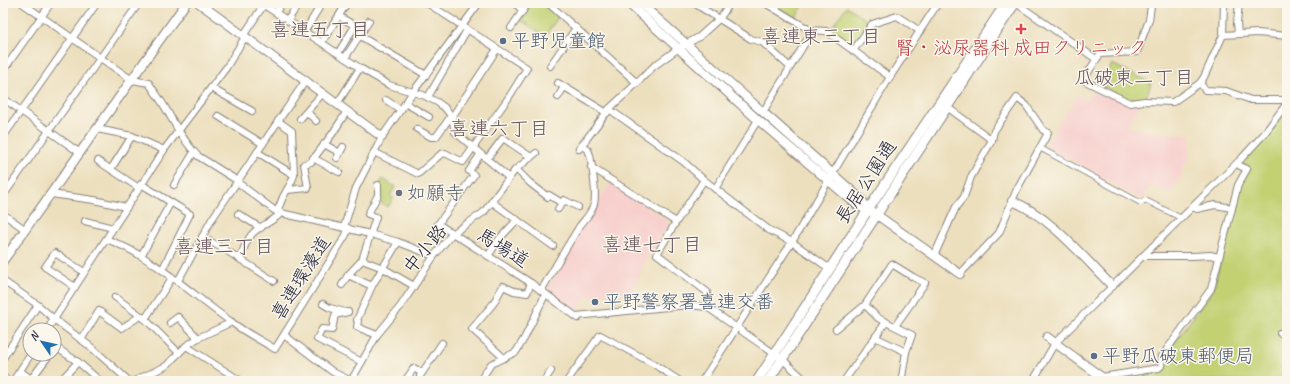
<svg xmlns="http://www.w3.org/2000/svg" width="1290" height="384" viewBox="0 0 1290 384" font-family="Caveat,'Klee One',sans-serif">
  <rect width="100%" height="100%" fill="#fbf7ec"/>
  <filter id="ink" filterUnits="userSpaceOnUse"><feTurbulence type="fractalNoise" baseFrequency=".025" numOctaves="2"/><feDisplacementMap in="SourceGraphic" scale="8" xChannelSelector="R" yChannelSelector="G"/><feConvolveMatrix kernelMatrix="1 2 1 2 8 2 1 2 1" color-interpolation-filters="sRGB"/></filter>
  <filter id="wash" filterUnits="userSpaceOnUse"><feTurbulence type="fractalNoise" baseFrequency=".012" numOctaves="4" result="noise"/><feDisplacementMap in="SourceGraphic" scale="16" xChannelSelector="R" yChannelSelector="G"/><feGaussianBlur stdDeviation="0.9" result="paint"/><feColorMatrix in="noise" values="0 0 0 0 0 0 0 0 0 0 0 0 0 0 0 0 0 1.4 0 .05"/><feComposite in="paint" operator="in"/></filter>
  <g filter="url(#wash)">
    <rect width="100%" height="100%" fill="#ecdfbd"/>
    <!-- built -->
    <g fill="#f7d0cd">
      <path d="M1097 89 1140 103 1128 127 1143 130 1151 133 1191 134 1188 162 1185 163 1179 181 1174 186 1172 192H1168L1167 193 1157 187H1149L1144 196 1140 199 1045 146 1078 94 1085 101Z"/>
      <path d="M611 183 668 221 669 224 642 266V272L632 290 625 293 586 297 577 312 551 294 548 286 565 262 562 259 585 221 592 215 598 201Z"/>
    </g>
    <!-- green -->
    <g fill="#c3d173" stroke="#727a57">
      <path d="M530 3H545L559 16 545 36 519 19Z"/>
      <path d="M771 3H805L795 18Z"/>
      <path d="M846 7H848L870 23 853 47 830 30Z"/>
      <path d="M1112 64 1151 83 1146 98 1130 101 1102 86Z"/>
      <path d="M1287 107V381H1119L1113 377 1159 370 1164 357 1213 290 1240 186 1249 168 1241 163 1258 146Z"/>
      <path d="M383 179 395 187 390 195 393 198 388 207 376 200 380 184Z"/>
    </g>
  </g>
  <g filter="url(#ink)">
    <g fill="none" stroke-linecap="round" stroke-linejoin="round">
      <defs>
        <path id="pedestrian" d="M1040 148 1141 203 1145 200 1181 218"/>
        <g id="minor">
          <path d="M22 3 132 80 149 83C153 90 159 97 163 104 174 122 183 141 198 156L238 181"/>
          <path d="M515 3 523 11"/>
          <path d="M548 3 637 83"/>
          <path d="M694 3 751 39 762 42 790 67"/>
          <path d="M765 3 810 30 826 31 890 77"/>
          <path d="M1016 3 1096 59"/>
          <path d="M1153 3 1151 6 1149 20 1137 52 1100 54 1083 80 1130 103 1144 101 1173 102 1200 83 1204 77 1223 35 1224 3"/>
          <path d="M264 5 360 68 389 85 423 95 437 102 445 108 452 117 455 132 508 177"/>
          <path d="M3 8 6 3"/>
          <path d="M276 12 282 3"/>
          <path d="M288 20 299 3"/>
          <path d="M511 28 528 3"/>
          <path d="M305 31 322 3"/>
          <path d="M1238 34 1237 23 1239 3"/>
          <path d="M1223 35 1258 33 1287 36"/>
          <path d="M243 36 265 3"/>
          <path d="M360 36 426 75"/>
          <path d="M322 42 347 3"/>
          <path d="M853 51 872 24 897 16 920 31"/>
          <path d="M338 53 355 26 339 16"/>
          <path d="M345 58 369 21"/>
          <path d="M550 66 576 28"/>
          <path d="M3 71 51 3"/>
          <path d="M558 83 607 113"/>
          <path d="M1200 83 1205 90 1226 91 1251 100H1287"/>
          <path d="M211 88 252 111"/>
          <path d="M428 97 467 30"/>
          <path d="M558 97 564 87"/>
          <path d="M3 98 80 153"/>
          <path d="M386 100 401 110"/>
          <path d="M405 103 429 117"/>
          <path d="M337 104 360 68"/>
          <path d="M947 107 992 140"/>
          <path d="M609 109 684 162 704 180 769 230 792 242 830 269"/>
          <path d="M307 112 316 121"/>
          <path d="M763 112 813 30"/>
          <path d="M218 116 263 144"/>
          <path d="M452 117 497 49"/>
          <path d="M300 119 323 93"/>
          <path d="M97 129 132 136 164 150"/>
          <path d="M417 129 431 137H436L451 116"/>
          <path d="M3 137 97 3"/>
          <path d="M324 144 340 153"/>
          <path d="M579 149 609 109 637 83 654 66 679 48 699 37 720 18 730 3"/>
          <path d="M257 152 294 175"/>
          <path d="M374 152 418 174 441 154 445 153 463 162 509 97 527 68 427 3"/>
          <path d="M480 155 469 171 474 175 438 224 531 283 578 318"/>
          <path d="M313 158 339 172"/>
          <path d="M337 158 343 147"/>
          <path d="M487 159 503 138 531 157"/>
          <path d="M98 161 139 188"/>
          <path d="M591 167 676 222"/>
          <path d="M111 169 132 136"/>
          <path d="M516 169 530 183 548 197"/>
          <path d="M704 180 676 222 657 254 707 292V307"/>
          <path d="M237 182 274 210 281 213 370 234 398 242 434 256"/>
          <path d="M141 184 190 214 162 270"/>
          <path d="M174 185 194 152"/>
          <path d="M715 189 758 120"/>
          <path d="M287 190 308 188 304 164 311 162 333 133 347 111"/>
          <path d="M51 194 94 200 126 207"/>
          <path d="M549 195 562 203"/>
          <path d="M3 196 139 3"/>
          <path d="M492 202 553 246"/>
          <path d="M1193 207 1197 209 1215 205 1232 208"/>
          <path d="M558 209 564 200 578 207"/>
          <path d="M277 212 283 197 292 181 294 175 292 131 278 121"/>
          <path d="M3 214 26 230"/>
          <path d="M238 214 261 228"/>
          <path d="M85 221 113 228"/>
          <path d="M344 227 356 188 382 137 413 92 479 3"/>
          <path d="M202 237 224 249 274 281"/>
          <path d="M106 239C153 256 190 293 230 321 244 332 260 340 275 349L346 235 348 228"/>
          <path d="M141 256 171 202"/>
          <path d="M488 256 500 238 517 220"/>
          <path d="M934 256 956 207 964 197 971 177 992 140 994 131 1017 98 1026 105 1043 130 1048 133 1017 189 999 233 960 274"/>
          <path d="M1143 256H1192L1210 255 1219 257"/>
          <path d="M239 258C244 250 246 240 253 233 261 225 273 222 281 213"/>
          <path d="M362 260 383 268 414 286"/>
          <path d="M348 275 372 286"/>
          <path d="M3 281 38 305 54 319 91 347 129 381"/>
          <path d="M178 281 212 219 306 80"/>
          <path d="M342 285 348 275 362 260 376 217 368 214 378 195V185"/>
          <path d="M75 287 45 267 55 253 84 272"/>
          <path d="M541 291C553 270 566 248 579 227 584 220 592 213 594 204 597 194 592 166 590 155L588 150 582 146"/>
          <path d="M115 297 145 319 179 353"/>
          <path d="M323 304 330 308 345 312"/>
          <path d="M865 305 878 318 912 335 906 352 902 377 905 381"/>
          <path d="M348 312 335 315 332 330 322 329 317 339 362 362"/>
          <path d="M576 316 688 305 707 307 782 359 806 381"/>
          <path d="M145 319 172 278"/>
          <path d="M170 323 178 317 198 338"/>
          <path d="M895 326 912 302"/>
          <path d="M836 329 865 305 892 264 913 277 925 283 913 300"/>
          <path d="M47 330 164 150 226 68 245 37"/>
          <path d="M1280 333 1287 334"/>
          <path d="M284 335 333 372 351 381 377 335 400 307 434 256 452 234 484 212 515 170 536 153"/>
          <path d="M377 335 357 327 358 321 357 320 372 286 398 242"/>
          <path d="M875 337 906 352"/>
          <path d="M81 340 99 311 122 328 140 316"/>
          <path d="M54 346 78 362 100 381"/>
          <path d="M186 346 241 381"/>
          <path d="M3 358 38 305"/>
          <path d="M504 358 472 329 493 304 503 286 514 291 527 293 531 283"/>
          <path d="M20 371 28 377 32 378 50 354"/>
          <path d="M420 376 442 343"/>
          <path d="M3 377 9 381"/>
          <path d="M1102 377 1159 368 1161 366 1162 356 1211 289 1238 185 1247 169 1240 166 1237 163"/>
          <path d="M13 381 31 354"/>
          <path d="M60 381 78 362"/>
          <path d="M134 381 166 366 186 346 198 338 232 322"/>
          <path d="M405 381 414 368 422 373"/>
          <path d="M484 381 483 376 491 364 516 352 525 337 545 295"/>
          <path d="M544 381 551 371"/>
          <path d="M567 381 600 335 652 363 680 381"/>
          <path d="M702 381 792 242 890 77 938 3"/>
          <path d="M844 381 886 322"/>
          <path d="M1033 381 1055 343 1242 158 1264 134 1287 103"/>
        </g>
        <g id="tertiary">
          <path d="M199 3 382 137"/>
          <path d="M628 3 758 120 858 206 868 210 877 215 960 274"/>
          <path d="M640 3 861 199 868 210"/>
          <path d="M1012 201C1049 215 1084 258 1112 286"/>
          <path d="M3 261 186 3"/>
          <path d="M1047 337 1107 381"/>
        </g>
        <g id="secondary">
          <path d="M757 381 868 210 1006 3"/>
          <path d="M768 381 1015 3"/>
        </g>
      </defs>
      <!-- pedestrian casing -->
      <use href="#pedestrian" stroke="#87807c" stroke-width="6"/>
      <!-- minor casing -->
      <use href="#minor" stroke="#87807c" stroke-width="8"/>
      <!-- tertiary casing -->
      <use href="#tertiary" stroke="#87807c" stroke-width="10"/>
      <!-- secondary casing -->
      <use href="#secondary" stroke="#87807c" stroke-width="11"/>
      <!-- pedestrian -->
      <use href="#pedestrian" stroke="#fff" stroke-width="4.5"/>
      <!-- minor -->
      <use href="#minor" stroke="#fff" stroke-width="6"/>
      <!-- tertiary -->
      <use href="#tertiary" stroke="#fff" stroke-width="8"/>
      <!-- secondary -->
      <use href="#secondary" stroke="#fff" stroke-width="9"/>
    </g>
  </g>
  <!-- markers -->
  <path fill="#e0444e" stroke="#fbf7ec" stroke-width="1.5" d="M1019 23h4v4h4v4h-4v4h-4v-4h-4v-4h4z"/>
  <g fill="#5c6f8a" stroke="#fbf7ec" stroke-width="1.5">
    <circle cx="503" cy="41" r="4"/>
    <circle cx="595" cy="302" r="4"/>
    <circle cx="1094" cy="356" r="4"/>
  </g>
  <circle fill="#6b7280" stroke="#fbf7ec" stroke-width="1.5" cx="399" cy="193" r="4"/>
  <g text-anchor="middle" dominant-baseline="central" stroke-width="3" stroke-linejoin="round" paint-order="stroke">
    <!-- service labels -->
    <g font-size="19" fill="#4e5e75" stroke="#fbf7ec" text-anchor="start">
      <text x="511" y="41">平野児童館</text>
      <text x="603" y="302">平野警察署喜連交番</text>
      <text x="1102" y="356">平野瓜破東郵便局</text>
    </g>
    <!-- health labels -->
    <g font-size="19" fill="#be3a42" stroke="#fbf7ec">
      <text x="1021" y="48">腎・泌尿器科 成田クリニック</text>
    </g>
    <!-- street labels -->
    <g font-size="19" fill="#22223b" stroke="#fbf7ec">
      <text transform="translate(866 182) rotate(-57)">長居公園通</text>
      <text transform="translate(503 248) rotate(32)">馬場道</text>
      <text transform="translate(425 249) rotate(-51)">中小路</text>
      <text transform="translate(301 278) rotate(-58)">喜連環濠道</text>
    </g>
    <!-- worship labels -->
    <g font-size="19" fill="#5b616d" stroke="#fbf7ec" text-anchor="start">
      <text x="407" y="193">如願寺</text>
    </g>
    <!-- neighbourhood labels -->
    <g font-size="20" fill="#67555d" stroke="#fbf7ec">
      <text x="320" y="29">喜連五丁目</text>
      <text x="821" y="36">喜連東三丁目</text>
      <text x="1134" y="77">瓜破東二丁目</text>
      <text x="499" y="128">喜連六丁目</text>
      <text x="652" y="244">喜連七丁目</text>
      <text x="224" y="246">喜連三丁目</text>
    </g>
  </g>
  <!-- margin -->
  <rect width="1290" height="384" fill="none" stroke="#fbf7ec" stroke-width="16"/>
  <!-- north arrow -->
  <g transform="translate(42 342) rotate(304)"><circle r="19" fill="#fbf7ec" stroke="#a4a2a5"/>
  <path d="M0-3L7 15L0 10L-7 15Z" fill="#1f6fb2"/>
  <text y="-6" font-size="11" font-weight="bold" text-anchor="middle" fill="#22223b">N</text>
  </g>
</svg>
